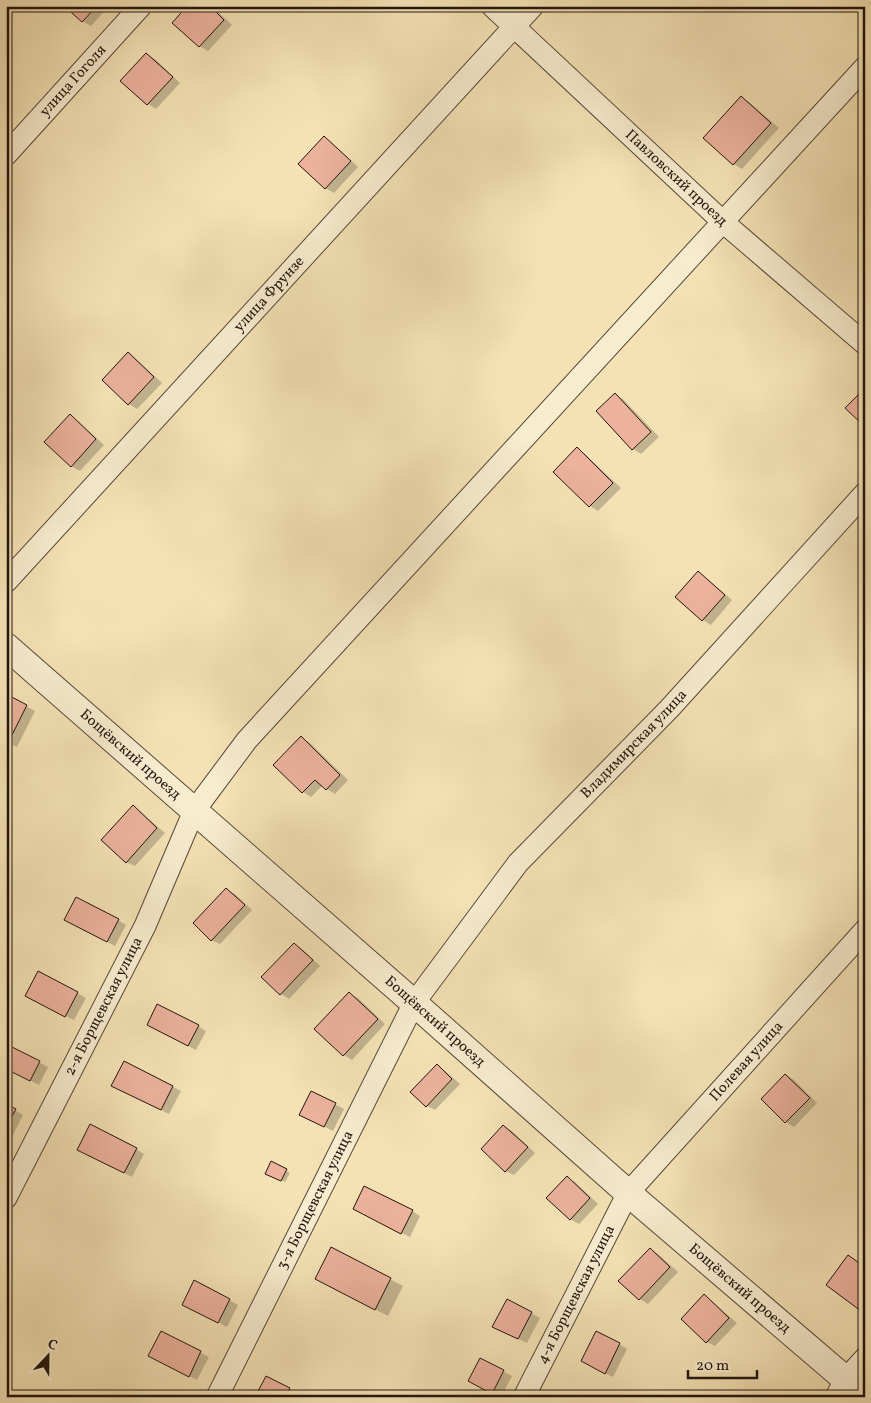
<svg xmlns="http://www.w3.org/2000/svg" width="871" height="1403" viewBox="0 0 871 1403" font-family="Vollkorn,serif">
  <rect width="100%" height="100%" fill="#f4e2b5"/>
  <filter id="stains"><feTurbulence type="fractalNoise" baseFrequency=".004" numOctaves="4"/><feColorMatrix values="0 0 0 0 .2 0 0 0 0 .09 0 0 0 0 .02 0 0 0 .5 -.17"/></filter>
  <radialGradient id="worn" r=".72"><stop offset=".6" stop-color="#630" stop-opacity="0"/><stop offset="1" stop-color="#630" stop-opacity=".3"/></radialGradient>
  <!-- shadow -->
  <g fill="#0003">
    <path d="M66 6H109L91 26 82 21Z"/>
    <path d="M189 6H212L232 25 208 51 199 46Z"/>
    <path d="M146 54 155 59 180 83 156 109 148 104Z"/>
    <path d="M741 97 749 102 779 128 742 169 734 164 704 138Z"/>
    <path d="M324 138 332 143 358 167 334 193 325 188Z"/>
    <path d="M128 354 136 359 162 383 137 409 129 404 104 380Z"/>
    <path d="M615 395 623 399 659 437 641 454 633 449Z"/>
    <path d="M70 416 78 421 104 445 80 471 71 466Z"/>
    <path d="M577 449 585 454 621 488 598 511 590 506 555 472Z"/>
    <path d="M698 573 706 578 732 600 711 625 703 620Z"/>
    <path d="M6 696 35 711 17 747 6 742Z"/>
    <path d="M301 738 309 742 348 780 335 794 322 786 311 797 303 792 275 765Z"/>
    <path d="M133 807 141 812 165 833 135 866 126 862Z"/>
    <path d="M227 890 235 894 252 910 220 944 211 940Z"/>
    <path d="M118 920 126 925 115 946 74 925Z"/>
    <path d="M294 945 302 949 320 966 289 999 281 994Z"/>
    <path d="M77 993 86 998 74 1020 35 1001Z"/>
    <path d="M350 994 358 998 385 1024 352 1060 344 1055Z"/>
    <path d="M198 1026 206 1031 196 1050 156 1029Z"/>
    <path d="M6 1046 48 1067 39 1085 6 1068Z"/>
    <path d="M125 1062 181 1091 169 1114 121 1090Z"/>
    <path d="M437 1066 445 1071 460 1084 435 1110 427 1106Z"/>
    <path d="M786 1075 794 1080 817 1103 794 1127 786 1122Z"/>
    <path d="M312 1092 344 1109 333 1131 309 1119Z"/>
    <path d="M6 1105 23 1115 10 1141 6 1139Z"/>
    <path d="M504 1126 512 1131 535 1153 514 1175 506 1171Z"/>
    <path d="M136 1149 144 1154 132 1177 87 1154Z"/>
    <path d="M272 1163 290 1173 285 1182 267 1173Z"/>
    <path d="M567 1178 575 1182 598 1204 579 1224 570 1219Z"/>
    <path d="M412 1211 420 1216 410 1237 362 1213Z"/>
    <path d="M332 1249 403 1286 388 1316 329 1286Z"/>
    <path d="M650 1249 658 1254 678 1272 648 1304 640 1299 620 1281Z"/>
    <path d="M195 1282 238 1305 227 1327 192 1309Z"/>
    <path d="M704 1296 712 1301 737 1323 715 1346 707 1342Z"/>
    <path d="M531 1313 540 1318 527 1343 502 1331Z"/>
    <path d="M161 1332 209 1357 197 1380 158 1360Z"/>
    <path d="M619 1344 627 1349 613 1377 590 1366Z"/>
    <path d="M480 1359 512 1376 501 1397 478 1386Z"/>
    <path d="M289 1389 297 1394 296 1397H257Z"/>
  </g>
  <!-- building -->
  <g fill="#ecb29c" stroke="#22150f">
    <path d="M64 6H97L82 22Z"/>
    <path d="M187 6H210L224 20 199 47 172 23Z"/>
    <path d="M146 53 173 77 147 105 120 81Z"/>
    <path d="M741 96 771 123 733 165 703 138Z"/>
    <path d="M324 136 351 161 325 189 298 164Z"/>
    <path d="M128 352 154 377 128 405 102 380Z"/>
    <path d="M865 388V427L845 408Z"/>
    <path d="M615 393 651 432 632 450 596 411Z"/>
    <path d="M70 414 96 439 71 467 44 442Z"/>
    <path d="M577 447 613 483 589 507 553 472Z"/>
    <path d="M698 571 725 595 702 621 675 597Z"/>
    <path d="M6 694 27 705 8 743 6 742Z"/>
    <path d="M301 736 340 775 326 790 315 780 302 793 273 765Z"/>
    <path d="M133 805 157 828 126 863 101 840Z"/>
    <path d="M226 888 245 905 211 941 193 923Z"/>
    <path d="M76 897 119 919 107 942 64 920Z"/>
    <path d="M294 943 313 960 280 995 261 977Z"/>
    <path d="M38 971 78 992 65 1017 25 996Z"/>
    <path d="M349 992 378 1019 343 1056 314 1029Z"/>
    <path d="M157 1004 199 1025 188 1046 147 1025Z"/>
    <path d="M6 1044 40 1061 30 1081 6 1069Z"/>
    <path d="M124 1061 173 1086 161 1110 111 1086Z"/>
    <path d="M437 1064 452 1079 426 1107 410 1092Z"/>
    <path d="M785 1074 810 1098 785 1123 761 1099Z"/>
    <path d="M311 1091 336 1103 324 1127 299 1115Z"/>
    <path d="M6 1104 16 1109 6 1127Z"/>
    <path d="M90 1124 137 1148 124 1173 77 1150Z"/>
    <path d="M503 1125 528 1147 505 1172 481 1149Z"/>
    <path d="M271 1161 287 1169 281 1181 265 1174Z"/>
    <path d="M567 1176 590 1198 570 1220 546 1198Z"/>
    <path d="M364 1186 413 1210 401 1234 353 1209Z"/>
    <path d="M331 1247 391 1278 375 1310 315 1279Z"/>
    <path d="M650 1248 670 1267 639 1300 618 1281Z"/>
    <path d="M848 1255 865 1267V1314L826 1285Z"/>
    <path d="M194 1280 230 1299 218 1323 182 1305Z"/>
    <path d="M704 1294 729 1318 706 1343 681 1319Z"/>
    <path d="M507 1299 532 1312 518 1339 492 1327Z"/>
    <path d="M161 1331 201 1351 189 1377 148 1356Z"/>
    <path d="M596 1331 620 1343 605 1374 581 1361Z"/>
    <path d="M480 1358 504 1370 492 1394 468 1381Z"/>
    <path d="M266 1376 290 1388 285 1397H255Z"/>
  </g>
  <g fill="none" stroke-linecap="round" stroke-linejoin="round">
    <defs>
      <g id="minor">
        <path id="s1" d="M492 6 723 222 865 344"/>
        <path id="s2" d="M6 155 141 6"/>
        <path id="s3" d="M6 582 533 6"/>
        <path id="s4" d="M6 1198 145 926 194 811 247 740 865 67"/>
        <path id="s5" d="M217 1397 414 1003 518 863 669 709 865 493"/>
        <path id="s6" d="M524 1397 628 1193 865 930"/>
        <path d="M836 1397 845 1380 865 1358"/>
      </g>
      <g id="tertiary">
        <path id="s7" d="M6 646 414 1003 628 1193 865 1396"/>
      </g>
    </defs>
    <!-- minor casing -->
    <use href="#minor" stroke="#564838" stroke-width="23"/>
    <!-- tertiary casing -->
    <use href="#tertiary" stroke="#564838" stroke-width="28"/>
    <!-- minor -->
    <use href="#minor" stroke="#f8eccf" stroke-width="21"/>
    <!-- tertiary -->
    <use href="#tertiary" stroke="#f8eccf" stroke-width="26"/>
  </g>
  <g text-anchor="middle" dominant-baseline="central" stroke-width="5" stroke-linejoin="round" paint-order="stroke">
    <!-- street labels -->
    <g font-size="15" fill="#22150f" stroke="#f8eccf">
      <text stroke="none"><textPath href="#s2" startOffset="100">улица Гоголя</textPath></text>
      <text stroke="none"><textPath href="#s1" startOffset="252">Павловский проезд</textPath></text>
      <text stroke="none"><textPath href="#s3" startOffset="390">улица Фрунзе</textPath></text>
      <text stroke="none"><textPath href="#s5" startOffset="781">Владимирская улица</textPath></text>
      <text stroke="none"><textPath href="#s7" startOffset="165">Бощёвский проезд</textPath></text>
      <text stroke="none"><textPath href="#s4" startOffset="215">2-я Борщевская улица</textPath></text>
      <text stroke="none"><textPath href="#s7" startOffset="570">Бощёвский проезд</textPath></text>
      <text stroke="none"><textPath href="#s6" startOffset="406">Полевая улица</textPath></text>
      <text stroke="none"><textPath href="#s5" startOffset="220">3-я Борщевская улица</textPath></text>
      <text stroke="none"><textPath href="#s7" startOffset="975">Бощёвский проезд</textPath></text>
      <text stroke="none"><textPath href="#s6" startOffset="115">4-я Борщевская улица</textPath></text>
    </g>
  </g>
  <!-- margin -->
  <rect width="871" height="1403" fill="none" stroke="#f4e2b5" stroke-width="25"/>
  <rect x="8" y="8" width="856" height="1388" fill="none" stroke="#22150f" stroke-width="2.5"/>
  <rect x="12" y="12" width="846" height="1378" fill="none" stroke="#22150f"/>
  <!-- north arrow -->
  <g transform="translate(48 1356) rotate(22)" stroke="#f8eccf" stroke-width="4" paint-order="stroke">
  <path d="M0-4L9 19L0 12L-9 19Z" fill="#22150f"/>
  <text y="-8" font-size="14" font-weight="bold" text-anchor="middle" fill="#22150f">С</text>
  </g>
  <!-- scale -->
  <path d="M688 1370v8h69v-8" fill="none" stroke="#22150f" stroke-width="2.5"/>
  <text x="696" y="1370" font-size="15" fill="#22150f" stroke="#f8eccf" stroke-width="4" paint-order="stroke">20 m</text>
  <rect width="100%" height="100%" filter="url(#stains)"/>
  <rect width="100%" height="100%" fill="url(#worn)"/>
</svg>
